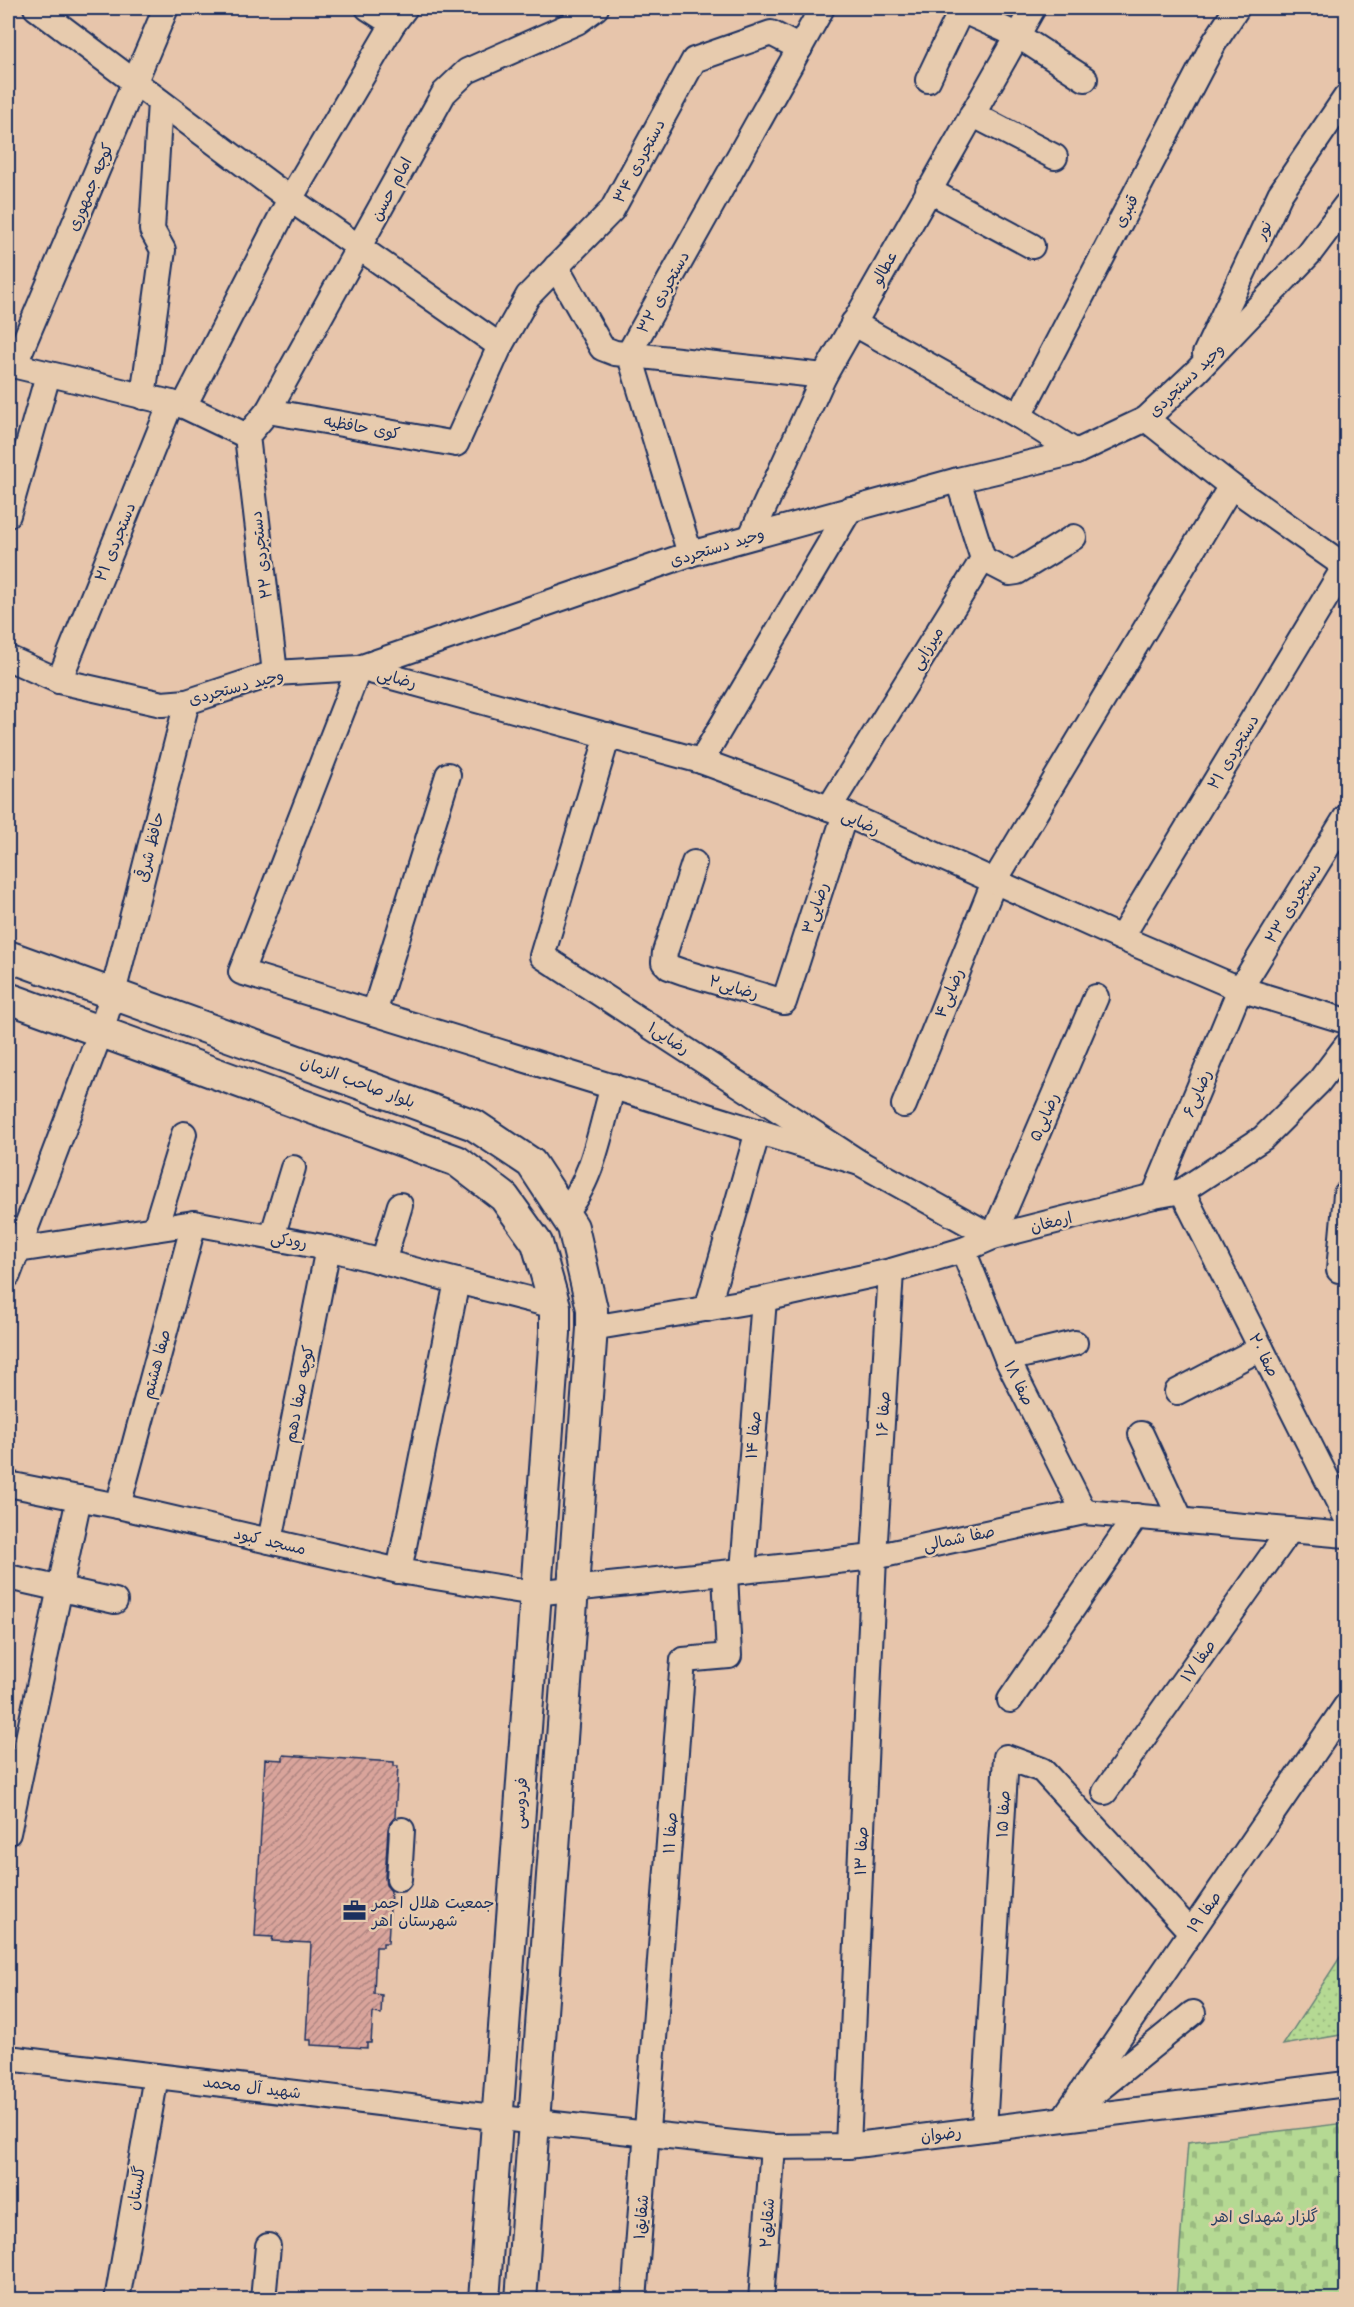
<svg xmlns="http://www.w3.org/2000/svg" width="1354" height="2307" viewBox="0 0 1354 2307" font-family="'Shantell Sans','Playpen Sans Arabic',sans-serif">
  <defs>
    <pattern id="grass-dots" width="8" height="8" patternUnits="userSpaceOnUse" patternTransform="scale(1.5)"><rect width="8" height="8" fill="#b5d993"/><path d="M2 2h.1M6 6h.1" fill="none" stroke="#9bbb81" stroke-width="1.8" stroke-linecap="round"/></pattern>
    <pattern id="cemetery-stones" width="16" height="16" patternUnits="userSpaceOnUse" patternTransform="scale(1.5)"><rect width="16" height="16" fill="#b5d993"/><path d="M2 7V4a2 2 0 0 1 4 0v3zM10 15v-3a2 2 0 0 1 4 0v3z" fill="#9bbb81"/></pattern>
    <pattern id="building-hatch" width="6" height="6" patternUnits="userSpaceOnUse" patternTransform="scale(1.5)"><rect width="6" height="6" fill="#d9a49b"/><path d="M-1 1l2-2M0 6l6-6M5 7l2-2" fill="none" stroke="#af8682"/></pattern>
  </defs>
  <rect width="100%" height="100%" fill="#e7c5ab"/>
  <filter id="ink" filterUnits="userSpaceOnUse"><feTurbulence type="fractalNoise" baseFrequency=".0167" numOctaves="2"/><feDisplacementMap in="SourceGraphic" scale="12" xChannelSelector="R" yChannelSelector="G"/><feConvolveMatrix kernelMatrix="1 2 1 2 8 2 1 2 1" color-interpolation-filters="sRGB"/></filter>
  <g filter="url(#ink)">
    <!-- grass -->
    <path fill="url(#grass-dots)" stroke="#688478" stroke-width="1.5" d="M1346 1948V2034L1283 2045Z"/>
    <!-- cemetery -->
    <path fill="url(#cemetery-stones)" stroke="#688478" stroke-width="1.5" d="M1346 2123V2299H1176L1188 2142Z"/>
    <!-- building -->
    <path fill="url(#building-hatch)" stroke="#1b2f5e" stroke-width="1.5" d="M283 1755 394 1762V1766H398L395 1817 390 1823 388 1829 385 1878 386 1885 391 1891 388 1943H383V1947H376L374 1994 382 1995 381 2014 373 2013 371 2043H367V2048L311 2045V2040H306L311 1943 272 1941 273 1937 255 1936 265 1759 283 1760Z"/>
    <g fill="none" stroke-linecap="round" stroke-linejoin="round">
      <defs>
        <g id="minor">
          <path d="M36 8 290 199 500 346"/>
          <path d="M368 8 393 24"/>
          <path d="M928 80 957 19 962 14H970L1017 35 1085 79"/>
          <path d="M972 114 1055 157"/>
          <path d="M928 190 1032 246"/>
          <path d="M556 267 602 348 615 353 824 376"/>
          <path d="M853 323 1019 416 1076 452"/>
          <path d="M1205 354 1280 194 1346 97"/>
          <path d="M8 364 184 406 247 436"/>
          <path d="M14 366 166 8"/>
          <path d="M143 397 163 250 152 230 160 102"/>
          <path d="M184 406 290 199 393 24 405 8"/>
          <path d="M268 411 456 444 500 346 528 296 612 210 694 60 771 33 800 48"/>
          <path d="M1019 416 1214 43 1237 8"/>
          <path d="M1146 419 1231 486 1346 567"/>
          <path d="M247 436 268 411 444 93 467 71 577 22 596 8"/>
          <path d="M247 436 275 673"/>
          <path d="M8 515 48 375"/>
          <path d="M751 536 824 376 1033 8"/>
          <path d="M690 554 629 353 822 8"/>
          <path d="M983 559 1010 573 1017 572 1074 537"/>
          <path d="M8 658 59 681 162 704 187 702 275 673 359 668 690 554 958 480 1076 452 1146 419 1196 372 1309 254 1346 205"/>
          <path d="M59 681 171 403"/>
          <path d="M608 735 542 956 860 1163 993 1237 1096 997"/>
          <path d="M701 761 850 509"/>
          <path d="M829 808 983 559 958 480"/>
          <path d="M694 863 665 952 664 962 669 967 683 972 784 1002 845 814"/>
          <path d="M1121 938 1345 566"/>
          <path d="M374 1013 448 775"/>
          <path d="M904 1105 994 882 1231 486"/>
          <path d="M860 1163 241 972 359 668 701 761 845 814 1121 938 1240 989 1346 1021"/>
          <path d="M1182 1191 1346 1517"/>
          <path d="M1154 1196 1240 989 1346 817"/>
          <path d="M564 1212C593 1183 601 1126 613 1086"/>
          <path d="M155 1229 184 1134"/>
          <path d="M272 1237 293 1168"/>
          <path d="M963 1250 1007 1359 1084 1512"/>
          <path d="M8 1254 18 1250 194 1223 328 1248 555 1306"/>
          <path d="M383 1262 400 1205"/>
          <path d="M1339 1270 1346 1194"/>
          <path d="M8 1275 101 1031 113 993 187 702"/>
          <path d="M707 1309 758 1131"/>
          <path d="M592 1328 764 1299 891 1271 963 1250 993 1237 1154 1196 1182 1191 1263 1138 1318 1083 1346 1046"/>
          <path d="M1007 1359 1075 1343"/>
          <path d="M1177 1392 1261 1348"/>
          <path d="M1141 1434 1181 1520"/>
          <path d="M8 1484 118 1506 399 1571 534 1593 874 1557 1084 1512 1346 1535"/>
          <path d="M118 1506 194 1223"/>
          <path d="M270 1541 328 1248"/>
          <path d="M399 1571 457 1281"/>
          <path d="M743 1571 764 1299"/>
          <path d="M8 1577 115 1601"/>
          <path d="M1010 1700 1136 1516"/>
          <path d="M1105 1792 1290 1530"/>
          <path d="M8 1833 79 1498"/>
          <path d="M399 1879 402 1830"/>
          <path d="M8 2058 535 2122 773 2147 848 2146 1346 2084"/>
          <path d="M1083 2102 1193 2013"/>
          <path d="M1063 2119 1346 1706"/>
          <path d="M984 2129 1006 1757 1042 1770 1191 1932"/>
          <path d="M848 2146 874 1557 891 1271"/>
          <path d="M117 2300 156 2076"/>
          <path d="M263 2300 268 2246"/>
          <path d="M634 2300 683 1660 729 1656 725 1573"/>
          <path d="M761 2300 773 2147"/>
        </g>
        <g id="major">
          <path d="M8 956 474 1125 531 1163 573 1227 592 1309V1328L521 2300"/>
          <path d="M8 998 457 1161 504 1197 537 1243 555 1306V1333L484 2300"/>
        </g>
      </defs>
      <!-- minor casing -->
      <use href="#minor" stroke="#1b2f5e" stroke-width="28"/>
      <!-- major casing -->
      <use href="#major" stroke="#1b2f5e" stroke-width="34"/>
      <!-- minor -->
      <use href="#minor" stroke="#e7cbae" stroke-width="24"/>
      <!-- major -->
      <use href="#major" stroke="#e7cbae" stroke-width="30"/>
    </g>
  </g>
  <!-- icons -->
  <defs>
    <symbol id="office-bare" viewBox="-9 -9 18 18"><path d="M-6-3h4V-5.5h4V-3h4V5H-6ZM-1-4.5V-3h2v-1.5ZM-6 0V1H6V0Z" fill="#1b2f5e" stroke="#e7cbae" stroke-width="2.5" paint-order="stroke"/></symbol>
  </defs>
  <g fill-rule="evenodd">
    <use href="#office-bare" x="338" y="1894" width="33" height="33"/>
  </g>
  <g text-anchor="middle" dominant-baseline="central" stroke-width="5" stroke-linejoin="round" paint-order="stroke">
    <!-- street labels -->
    <g font-size="16" fill="#1b2f5e" stroke="#e7cbae">
      <text transform="translate(639 161) rotate(-62)">دستجردی ۳۴</text>
      <text transform="translate(90 187) rotate(-67)">کوچه جمهوری</text>
      <text transform="translate(391 189) rotate(-62)">امام حسن</text>
      <text transform="translate(1126 211) rotate(-62)">قنبری</text>
      <text transform="translate(1263 230) rotate(-65)">نور</text>
      <text transform="translate(884 268) rotate(-61)">عطالو</text>
      <text transform="translate(663 292) rotate(-61)">دستجردی ۳۲</text>
      <text transform="translate(1186 380) rotate(-44)">وحید دستجردی</text>
      <text transform="translate(362 427) rotate(10)">کوی حافظیه</text>
      <text transform="translate(115 542) rotate(-68)">دستجردی ۲۱</text>
      <text transform="translate(717 547) rotate(-17)">وحید دستجردی</text>
      <text transform="translate(261 555) rotate(-97)">دستجردی ۲۲</text>
      <text transform="translate(927 648) rotate(-58)">میرزایی</text>
      <text transform="translate(397 678) rotate(15)">رضایی</text>
      <text transform="translate(236 687) rotate(-15)">وحید دستجردی</text>
      <text transform="translate(1233 752) rotate(-59)">دستجردی ۲۱</text>
      <text transform="translate(861 822) rotate(24)">رضایی</text>
      <text transform="translate(150 847) rotate(-76)">حافظ شرقی</text>
      <text transform="translate(1293 903) rotate(-58)">دستجردی ۲۳</text>
      <text transform="translate(815 908) rotate(-72)">رضایی۳</text>
      <text transform="translate(734 987) rotate(16)">رضایی۲</text>
      <text transform="translate(949 993) rotate(-68)">رضایی۴</text>
      <text transform="translate(669 1038) rotate(33)">رضایی۱</text>
      <text transform="translate(358 1082) rotate(20)">بلوار صاحب الزمان</text>
      <text transform="translate(1197 1093) rotate(-67)">رضایی۶</text>
      <text transform="translate(1044 1117) rotate(-67)">رضایی۵</text>
      <text transform="translate(1051 1222) rotate(-14)">ارمغان</text>
      <text transform="translate(289 1240) rotate(10)">رودکی</text>
      <text transform="translate(1264 1355) rotate(63)">صفا ۲۰</text>
      <text transform="translate(156 1364) rotate(-75)">صفا هشتم</text>
      <text transform="translate(1019 1383) rotate(64)">صفا ۱۸</text>
      <text transform="translate(299 1394) rotate(-79)">کوچه صفا دهم</text>
      <text transform="translate(883 1414) rotate(-87)">صفا ۱۶</text>
      <text transform="translate(753 1435) rotate(-85)">صفا ۱۴</text>
      <text transform="translate(959 1538) rotate(-12)">صفا شمالی</text>
      <text transform="translate(270 1541) rotate(13)">مسجد کبود</text>
      <text transform="translate(1198 1661) rotate(-55)">صفا ۱۷</text>
      <text transform="translate(520 1803) rotate(-86)">فردوسی</text>
      <text transform="translate(1003 1814) rotate(-87)">صفا ۱۵</text>
      <text transform="translate(670 1833) rotate(-86)">صفا ۱۱</text>
      <text transform="translate(861 1851) rotate(-88)">صفا ۱۳</text>
      <text transform="translate(1204 1912) rotate(-55)">صفا ۱۹</text>
      <text transform="translate(252 2087) rotate(7)">شهید آل محمد</text>
      <text transform="translate(941 2134) rotate(-7)">رضوان</text>
      <text transform="translate(136 2188) rotate(-80)">گلستان</text>
      <text transform="translate(641 2217) rotate(-85)">شقایق۱</text>
      <text transform="translate(767 2223) rotate(-86)">شقایق۲</text>
    </g>
    <!-- poi labels -->
    <g font-size="16" fill="#1b2f5e" stroke="#e7cbae" text-anchor="start">
      <text x="372" y="1902">جمعیت هلال احمر<tspan x="372" dy="18">شهرستان اهر</tspan></text>
    </g>
    <!-- park labels -->
    <g font-size="16" fill="#2a4063" stroke="#e7cbae">
      <text x="1265" y="2216">گلزار شهدای اهر</text>
    </g>
  </g>
  <!-- margin -->
  <rect width="1354" height="2307" fill="none" stroke="#e7cbae" stroke-width="30"/>
  <rect x="15" y="15" width="1324" height="2277" fill="none" stroke="#1b2f5e" stroke-width="2" filter="url(#ink)"/>
</svg>
